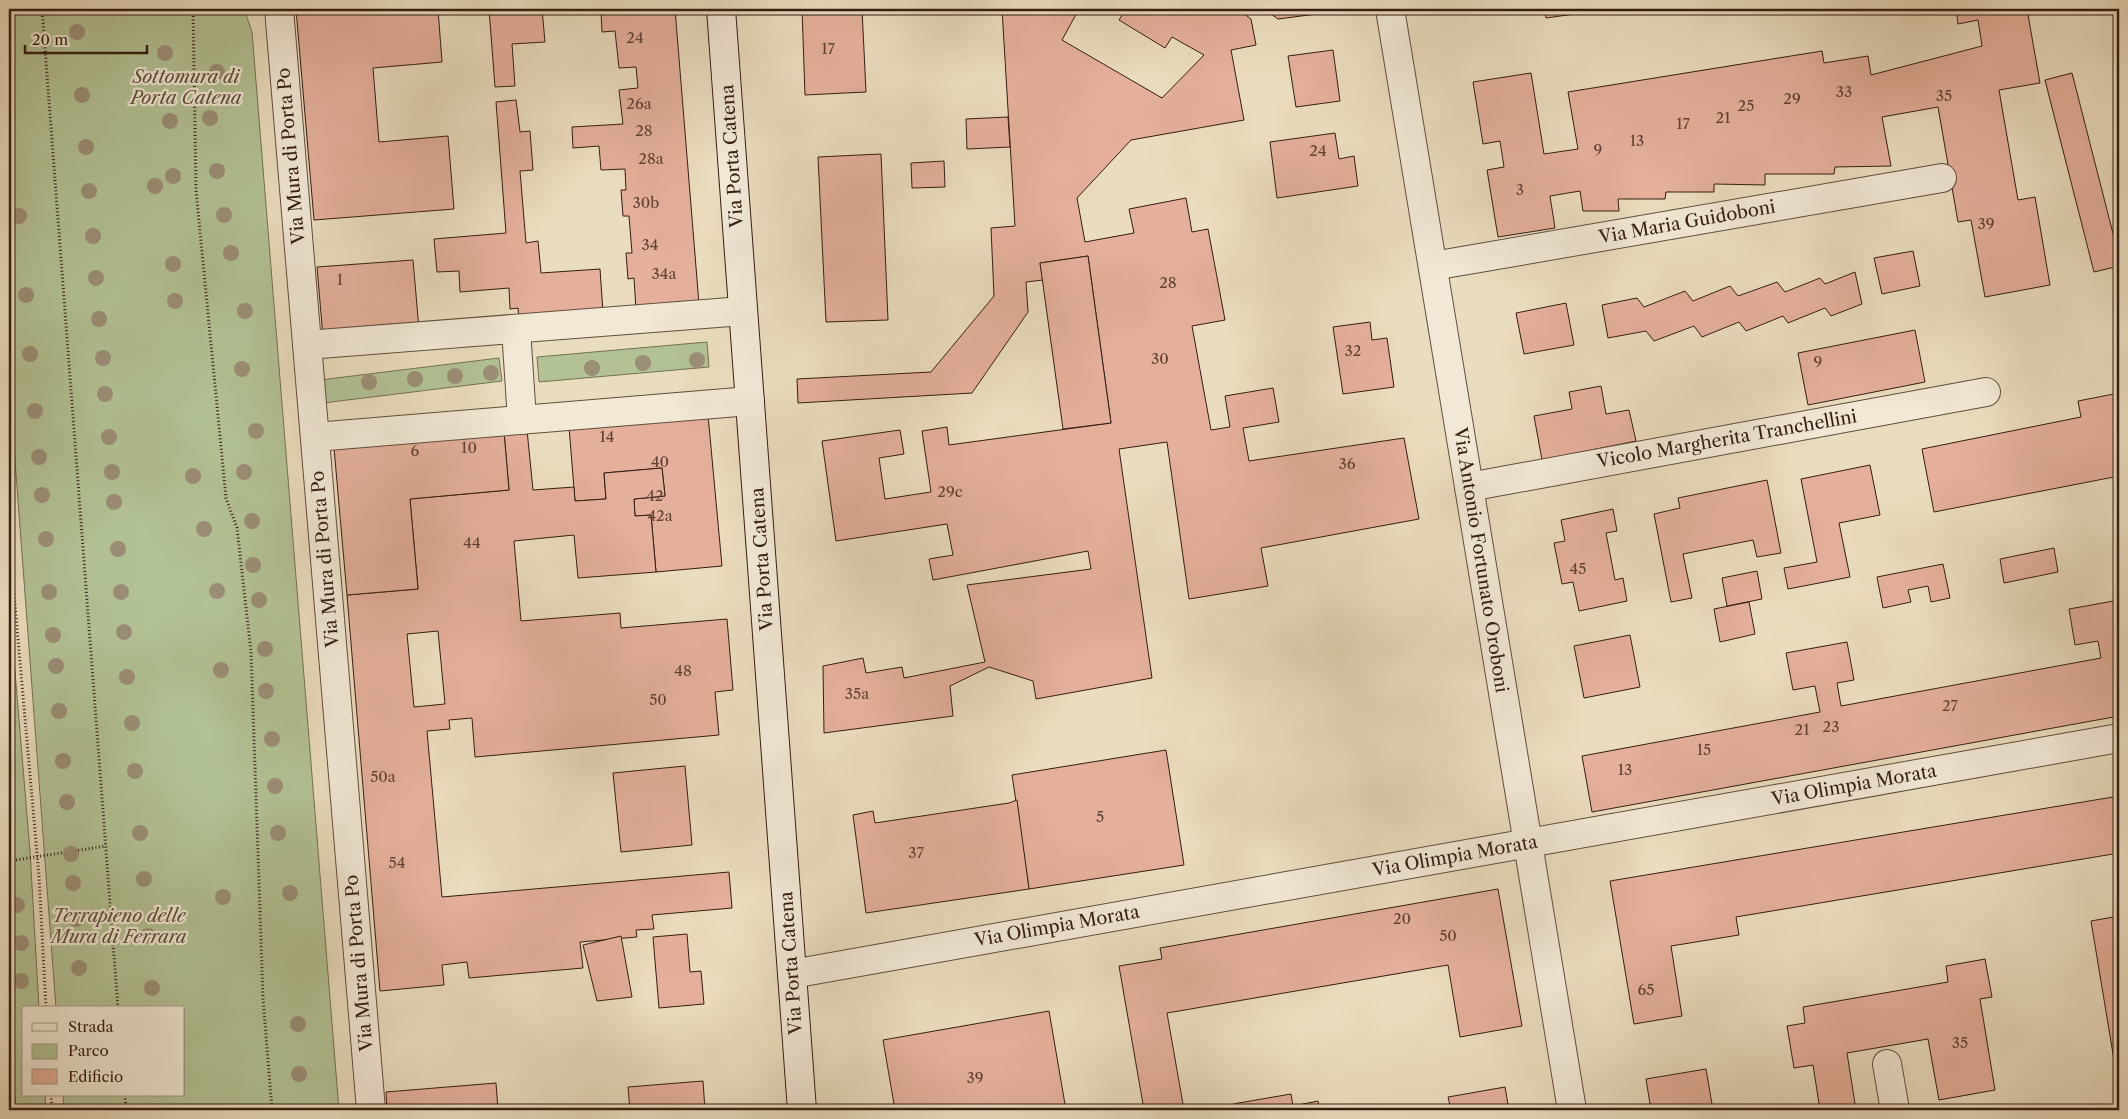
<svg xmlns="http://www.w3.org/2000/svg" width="2128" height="1119" viewBox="0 0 2128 1119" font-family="'Libre Caslon Text',serif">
  <rect width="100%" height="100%" fill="#eadcbe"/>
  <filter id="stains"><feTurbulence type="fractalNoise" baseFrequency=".004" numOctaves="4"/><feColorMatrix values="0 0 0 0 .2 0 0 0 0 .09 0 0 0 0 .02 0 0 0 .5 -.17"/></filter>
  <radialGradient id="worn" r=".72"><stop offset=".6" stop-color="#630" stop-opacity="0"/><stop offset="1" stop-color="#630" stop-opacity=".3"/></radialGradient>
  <!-- green -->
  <g fill="#b2c295" stroke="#747054">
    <path d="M9 9H244L252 32 339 1110H64L63 1095H184V1008H56L9 380Z"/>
    <path d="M707 342 709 367 539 382 537 357Z"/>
    <path d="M499 358 502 381 323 403 320 380Z"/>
    <path d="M9 600 30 851 39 1008H24V1095H45L46 1110H16L9 1030Z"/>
  </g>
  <!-- building -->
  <g fill="#e4af9b" stroke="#351d14" fill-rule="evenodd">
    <path d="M296 9H438L442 62 373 68 379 142 448 136 454 209 314 220Z"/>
    <path d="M489 9H542L545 42 512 44 515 86 495 87Z"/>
    <path d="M627 9H675L699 304 636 310 634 278 628 279 626 253H632L629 216H623L621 190H626L625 169 601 170 599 146 573 148 572 127 623 124 619 90 638 88 636 67 619 68 615 31 602 32 601 12Z"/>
    <path d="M802 9H862L866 92 805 95Z"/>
    <path d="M1002 9H1079L1062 40 1162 98 1204 55 1172 37 1165 48 1119 20 1126 9H1238L1251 19 1256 45 1231 50 1244 120 1131 140 1077 198 1085 242 1134 233 1129 209 1186 198 1192 232 1208 229 1225 320 1192 326 1211 430 1230 427 1225 396 1273 388 1279 422 1243 428 1249 461 1404 438 1419 519 1261 548 1268 586 1189 599 1167 442 1119 449 1152 678 1036 699 1033 681 989 667 950 686 953 716 824 733 823 666 863 658 866 673 902 667 904 678 985 662 967 585 1091 569 1088 551 933 580 929 559 953 555 947 524 836 541 822 441 900 430 904 454 879 458 885 499 931 492 922 431 947 427 949 445 1111 423 1088 256 1040 263 1043 280 1026 282 1028 312 972 393 798 403 797 379 931 372 994 296 991 228 1015 226Z"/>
    <path d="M1275 9H1348V10L1278 19 1271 14Z"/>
    <path d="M1544 9H1595L1596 11 1546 18Z"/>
    <path d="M1956 9H2027L2040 83 1999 90 2018 200 2035 197 2050 285 1985 297 1971 220 1958 222 1938 107 1882 117 1891 166 1835 167 1834 174H1765V185L1714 184V192H1666L1665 199H1618L1619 211H1583L1580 191 1550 196 1555 228 1498 237 1487 170 1504 167 1500 141 1483 144 1473 82 1531 73 1544 154 1578 149 1568 92 1822 51 1824 63 1868 56 1871 75 1982 46 1978 20 1958 24Z"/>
    <path d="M1333 50 1340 101 1296 107 1288 56Z"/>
    <path d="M2072 73 2119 257V266L2094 272 2045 80Z"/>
    <path d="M516 100 520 132 530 131 533 170 520 171 526 243 538 241 541 273 600 269 603 312 519 320 518 308 510 309 509 288 460 292 459 271 437 272 434 239 506 233 496 102Z"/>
    <path d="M1008 117 1010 147 967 149 966 119Z"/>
    <path d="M1335 133 1339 159 1354 156 1358 186 1277 198 1270 142Z"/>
    <path d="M881 154 888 320 826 322 818 157Z"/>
    <path d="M944 161 945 187 912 188 911 163Z"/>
    <path d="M1913 251 1920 286 1882 294 1874 258Z"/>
    <path d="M1088 256 1111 423 1063 429 1040 263Z"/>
    <path d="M413 260 419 329 323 337 317 267Z"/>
    <path d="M1855 272 1862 304 1831 316 1825 308 1788 323 1783 316 1746 331 1739 322 1702 337 1694 326 1654 341 1646 331 1608 338 1602 305 1637 298 1644 307 1685 291 1693 301 1730 286 1738 296 1777 282 1785 292 1820 278 1825 284Z"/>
    <path d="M1566 303 1574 345 1524 354 1516 313Z"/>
    <path d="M1370 322 1372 340 1387 338 1394 387 1343 394 1333 327Z"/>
    <path d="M1915 330 1925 382 1808 405 1798 353Z"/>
    <path d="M1601 386 1606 414 1629 410 1636 441 1542 460 1534 416 1572 409 1569 392Z"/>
    <path d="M2119 393V476L1934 512 1922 449 2081 417 2078 401Z"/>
    <path d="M708 415 722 566 656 572 651 515 635 516 634 499 665 496 662 468 604 473 606 499 575 501 569 427Z"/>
    <path d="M527 430 533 490 574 487 575 501 606 499 604 473 662 468 665 496 634 499 635 516 651 515 656 572 578 578 574 535 514 541 521 621 620 613 621 628 727 619 733 690 715 692 719 735 475 757 472 718 449 720 450 729 427 731 442 897 729 872 732 908 652 915 654 929 636 930 637 937 580 942 583 968 469 978 467 962 442 965 444 985 380 991 347 595 418 589 410 499 509 490 504 432ZM438 631 445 704 414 707 407 634Z"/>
    <path d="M504 432 509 490 410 499 418 589 347 595 334 448Z"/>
    <path d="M1870 465 1880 515 1839 523 1850 577 1788 589 1784 568 1817 562 1801 479Z"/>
    <path d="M1767 480 1781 553 1757 557 1753 540 1683 554 1692 598 1671 602 1654 514 1680 508 1678 498Z"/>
    <path d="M1613 509 1617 531 1606 533 1615 580 1623 578 1627 601 1579 611 1573 582 1562 584 1554 543 1565 541 1561 520Z"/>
    <path d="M2054 548 2058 572 2004 583 2000 559Z"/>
    <path d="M1943 564 1950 598 1931 602 1928 586 1908 590 1911 602 1883 608 1877 577Z"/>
    <path d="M1757 571 1762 599 1727 606 1722 578Z"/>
    <path d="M2119 600V716L1592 812 1582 756 1820 712 1815 686 1793 690 1786 653 1847 642 1854 680 1837 683 1841 706 2101 658 2098 641 2075 645 2069 609Z"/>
    <path d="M1749 602 1755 634 1720 642 1714 609Z"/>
    <path d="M1630 635 1640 687 1584 698 1574 646Z"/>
    <path d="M1166 750 1184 865 1029 889 1012 775Z"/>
    <path d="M685 766 692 845 621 852 613 773Z"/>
    <path d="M2119 796V853L1736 917 1739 935 1671 946 1682 1016 1634 1024 1610 881Z"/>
    <path d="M1017 800 1029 889 866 913 853 815 873 811 875 823 1009 803Z"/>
    <path d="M1498 889 1522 1026 1460 1037 1448 965 1167 1013 1184 1110H1144L1119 966 1162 959 1160 948Z"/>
    <path d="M2119 916V1090L2091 921Z"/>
    <path d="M687 934 690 972 701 971 704 1004 659 1008 653 937Z"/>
    <path d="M621 936 632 997 597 1001 583 945Z"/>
    <path d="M1985 959 1992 997 1980 999 1995 1090 1939 1100 1928 1039 1847 1053 1856 1110H1820L1813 1065 1794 1068 1787 1026 1805 1023 1803 1007 1948 982 1946 966Z"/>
    <path d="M1049 1011 1066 1110H895L883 1040Z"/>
    <path d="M1706 1069 1713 1110H1651L1646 1079Z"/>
    <path d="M703 1081 705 1110H630L628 1087Z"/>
    <path d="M496 1083 498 1110H387L386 1092Z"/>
    <path d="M1505 1087 1509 1110H1451L1448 1097Z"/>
    <path d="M1291 1094 1293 1106 1318 1101 1320 1110H1234L1233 1104Z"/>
  </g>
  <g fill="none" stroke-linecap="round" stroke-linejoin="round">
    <defs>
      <g id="minor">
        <path d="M279 9 371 1110"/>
        <path d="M1390 9 1572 1110"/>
        <path d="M1433 266 1942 178"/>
        <path d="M516 329 522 420"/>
        <path d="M307 345 743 311"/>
        <path d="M315 437 750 401"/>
        <path d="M1469 487 1986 392"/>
        <path d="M792 974 2119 738"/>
        <path d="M1887 1064 1895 1110"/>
      </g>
      <path id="secondary" d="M721 9 802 1110"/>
    </defs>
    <!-- minor casing -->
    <use href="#minor" stroke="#624d3e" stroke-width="30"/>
    <!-- secondary casing -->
    <use href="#secondary" stroke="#351d14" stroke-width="30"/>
    <!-- path -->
    <g stroke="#351d14" stroke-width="3" stroke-dasharray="1 2.5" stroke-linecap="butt">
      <path d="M42 9 118 1008"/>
      <path d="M193 9 196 190 226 498 237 528 251 652 263 998 272 1110"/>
      <path d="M9 538 39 876 46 1008"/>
      <path d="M9 861 106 846"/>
      <path d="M51 1095 52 1110"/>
      <path d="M125 1095 126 1110"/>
    </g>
    <!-- minor -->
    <use href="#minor" stroke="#f1e8d5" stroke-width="28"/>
    <!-- secondary -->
    <use href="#secondary" stroke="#f1e8d5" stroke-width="28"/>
  </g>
  <!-- trees -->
  <g fill="#9b8e76">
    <circle cx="77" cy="32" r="8"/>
    <circle cx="165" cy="53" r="8"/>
    <circle cx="217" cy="72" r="8"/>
    <circle cx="82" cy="95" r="8"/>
    <circle cx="210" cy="118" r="8"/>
    <circle cx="170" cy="121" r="8"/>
    <circle cx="86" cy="147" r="8"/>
    <circle cx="217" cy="171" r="8"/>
    <circle cx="173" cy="176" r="8"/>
    <circle cx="155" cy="186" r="8"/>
    <circle cx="89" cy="191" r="8"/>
    <circle cx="224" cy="215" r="8"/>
    <circle cx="19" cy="216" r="8"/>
    <circle cx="93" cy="236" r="8"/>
    <circle cx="231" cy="253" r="8"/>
    <circle cx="173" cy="264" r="8"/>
    <circle cx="96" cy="278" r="8"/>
    <circle cx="26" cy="295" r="8"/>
    <circle cx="175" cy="301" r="8"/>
    <circle cx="245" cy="311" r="8"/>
    <circle cx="99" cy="319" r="8"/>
    <circle cx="30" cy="354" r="8"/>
    <circle cx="103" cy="358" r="8"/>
    <circle cx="697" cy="360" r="8"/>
    <circle cx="643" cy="363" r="8"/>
    <circle cx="592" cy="368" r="8"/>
    <circle cx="242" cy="369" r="8"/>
    <circle cx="491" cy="373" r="8"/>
    <circle cx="455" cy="376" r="8"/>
    <circle cx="415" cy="379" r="8"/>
    <circle cx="369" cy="382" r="8"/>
    <circle cx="105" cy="394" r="8"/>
    <circle cx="35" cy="411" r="8"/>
    <circle cx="256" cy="431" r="8"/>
    <circle cx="109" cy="437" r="8"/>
    <circle cx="39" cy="457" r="8"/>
    <circle cx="112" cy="472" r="8"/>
    <circle cx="244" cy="472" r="8"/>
    <circle cx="193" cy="476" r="8"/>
    <circle cx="42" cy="495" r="8"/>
    <circle cx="114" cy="502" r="8"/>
    <circle cx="252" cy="521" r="8"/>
    <circle cx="204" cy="529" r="8"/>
    <circle cx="46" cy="539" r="8"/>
    <circle cx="118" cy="549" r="8"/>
    <circle cx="253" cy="565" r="8"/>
    <circle cx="217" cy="591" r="8"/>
    <circle cx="49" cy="592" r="8"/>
    <circle cx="121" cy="592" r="8"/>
    <circle cx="259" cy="600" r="8"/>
    <circle cx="124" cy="632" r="8"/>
    <circle cx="53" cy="635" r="8"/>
    <circle cx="265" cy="649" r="8"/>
    <circle cx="56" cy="666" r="8"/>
    <circle cx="221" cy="670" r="8"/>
    <circle cx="127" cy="677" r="8"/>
    <circle cx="266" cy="691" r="8"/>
    <circle cx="59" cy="711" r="8"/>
    <circle cx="132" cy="723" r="8"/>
    <circle cx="272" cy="739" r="8"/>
    <circle cx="63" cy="761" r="8"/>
    <circle cx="135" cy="771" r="8"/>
    <circle cx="275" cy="786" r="8"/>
    <circle cx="67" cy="802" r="8"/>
    <circle cx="140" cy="833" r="8"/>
    <circle cx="278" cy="833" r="8"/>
    <circle cx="71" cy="854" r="8"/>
    <circle cx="144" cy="879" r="8"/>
    <circle cx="73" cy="883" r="8"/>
    <circle cx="290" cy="893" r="8"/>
    <circle cx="223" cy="897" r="8"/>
    <circle cx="17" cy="905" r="8"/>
    <circle cx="76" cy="919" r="8"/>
    <circle cx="148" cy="936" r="8"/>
    <circle cx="21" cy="943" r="8"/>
    <circle cx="79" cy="968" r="8"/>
    <circle cx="21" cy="981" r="8"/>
    <circle cx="152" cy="988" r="8"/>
    <circle cx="298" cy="1024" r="8"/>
    <circle cx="299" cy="1074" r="8"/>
  </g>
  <g text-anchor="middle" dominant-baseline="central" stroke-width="4.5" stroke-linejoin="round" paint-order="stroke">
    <!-- number labels -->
    <g font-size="15" fill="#614236">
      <text x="635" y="37">24</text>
      <text x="828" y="48">17</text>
      <text x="1844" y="91">33</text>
      <text x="1944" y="95">35</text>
      <text x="1792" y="98">29</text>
      <text x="639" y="103">26a</text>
      <text x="1746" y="105">25</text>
      <text x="1723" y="117">21</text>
      <text x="1683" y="123">17</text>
      <text x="644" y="130">28</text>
      <text x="1637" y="140">13</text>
      <text x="1598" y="149">9</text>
      <text x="1318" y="150">24</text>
      <text x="651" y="158">28a</text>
      <text x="1520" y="189">3</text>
      <text x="646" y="202">30b</text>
      <text x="1986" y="223">39</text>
      <text x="650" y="244">34</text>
      <text x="664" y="273">34a</text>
      <text x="340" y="279">1</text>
      <text x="1168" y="282">28</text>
      <text x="1353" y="350">32</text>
      <text x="1160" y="358">30</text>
      <text x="1818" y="361">9</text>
      <text x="607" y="436">14</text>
      <text x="469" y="447">10</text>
      <text x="415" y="450">6</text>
      <text x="660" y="461">40</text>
      <text x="1347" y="463">36</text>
      <text x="950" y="491">29c</text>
      <text x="655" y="495">42</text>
      <text x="660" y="515">42a</text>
      <text x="472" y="542">44</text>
      <text x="1578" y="568">45</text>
      <text x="683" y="670">48</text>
      <text x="857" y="693">35a</text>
      <text x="658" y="699">50</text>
      <text x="1950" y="705">27</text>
      <text x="1831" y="726">23</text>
      <text x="1802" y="729">21</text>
      <text x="1704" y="749">15</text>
      <text x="1625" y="769">13</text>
      <text x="383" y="776">50a</text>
      <text x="1100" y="816">5</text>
      <text x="916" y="852">37</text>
      <text x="397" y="862">54</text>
      <text x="1402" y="918">20</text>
      <text x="1448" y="935">50</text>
      <text x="1646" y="989">65</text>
      <text x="1960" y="1042">35</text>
      <text x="975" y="1077">39</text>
    </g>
    <!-- park labels -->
    <g font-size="18" font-style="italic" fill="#5a4f3b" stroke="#f1e8d5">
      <text x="186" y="77">Sottomura di<tspan x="186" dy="21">Porta Catena</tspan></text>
      <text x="119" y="916">Terrapieno delle<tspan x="119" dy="21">Mura di Ferrara</tspan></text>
    </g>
    <!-- street labels -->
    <g font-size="18" fill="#351d14" stroke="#f1e8d5">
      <text transform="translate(291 156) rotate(-95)">Via Mura di Porta Po</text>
      <text transform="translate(732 156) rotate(-94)">Via Porta Catena</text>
      <text transform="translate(1687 222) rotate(-10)">Via Maria Guidoboni</text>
      <text transform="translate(1727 439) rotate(-10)">Vicolo Margherita Tranchellini</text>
      <text transform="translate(325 559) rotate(-95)">Via Mura di Porta Po</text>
      <text transform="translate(762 559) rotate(-94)">Via Porta Catena</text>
      <text transform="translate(1481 560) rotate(81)">Via Antonio Fortunato Oroboni</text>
      <text transform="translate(1854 785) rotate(-10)">Via Olimpia Morata</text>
      <text transform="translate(1455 856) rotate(-10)">Via Olimpia Morata</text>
      <text transform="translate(1057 926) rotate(-10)">Via Olimpia Morata</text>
      <text transform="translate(359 963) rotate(-95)">Via Mura di Porta Po</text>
      <text transform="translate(791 963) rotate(-94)">Via Porta Catena</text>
    </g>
  </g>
  <!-- margin -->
  <rect width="2128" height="1119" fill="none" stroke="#eadcbe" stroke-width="30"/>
  <rect x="10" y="10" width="2108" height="1099" fill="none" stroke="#351d14" stroke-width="2.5"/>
  <rect x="15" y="15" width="2098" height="1089" fill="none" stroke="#351d14"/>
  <!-- legend -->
  <rect x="22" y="1006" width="162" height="90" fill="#f1e8d5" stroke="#a69788"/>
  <rect x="32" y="1023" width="25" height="8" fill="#f1e8d5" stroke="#a69788"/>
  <text x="68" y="1032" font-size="15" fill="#351d14">Strada</text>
  <rect x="32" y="1044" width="25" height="15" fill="#b2c295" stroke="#a69788"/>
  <text x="68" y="1056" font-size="15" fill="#351d14">Parco</text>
  <rect x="32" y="1069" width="25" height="15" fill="#e4af9b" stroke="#a69788"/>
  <text x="68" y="1082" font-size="15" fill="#351d14">Edificio</text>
  <!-- scale -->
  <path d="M25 45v8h122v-8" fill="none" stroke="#351d14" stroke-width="2.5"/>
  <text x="32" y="45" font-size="15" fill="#351d14" stroke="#f1e8d5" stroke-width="4" paint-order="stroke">20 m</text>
  <rect width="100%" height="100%" filter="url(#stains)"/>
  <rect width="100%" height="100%" fill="url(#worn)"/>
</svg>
